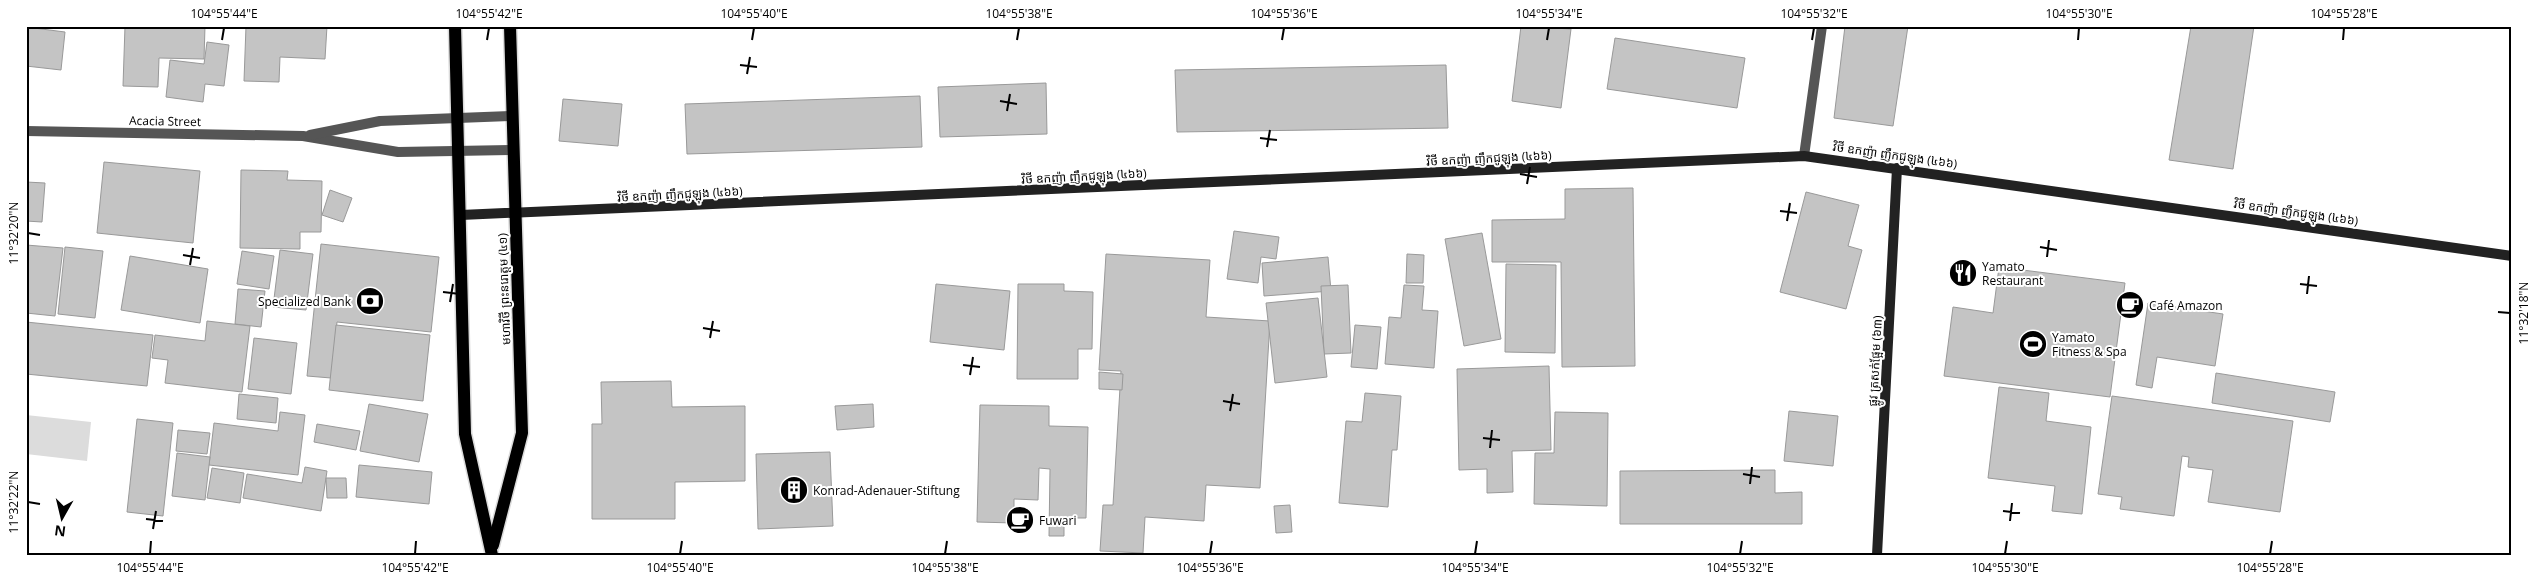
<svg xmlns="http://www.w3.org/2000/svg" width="2538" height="581" viewBox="0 0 2538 581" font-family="'Open Sans','Noto Sans Khmer',sans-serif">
  <rect width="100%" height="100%" fill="#fff"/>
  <!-- green -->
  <path fill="#dcdcdc" d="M26 415 91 422 87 461 26 454Z"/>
  <!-- building -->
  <g fill="#c4c4c4" stroke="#999">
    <path d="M125 26H205L204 59 159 58 158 87 123 86Z"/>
    <path d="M246 26H327L325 59 280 57 279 82 244 81Z"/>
    <path d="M1521 26 1571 29 1561 108 1512 101Z"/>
    <path d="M1845 26H1908L1893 126 1834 118Z"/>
    <path d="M2191 26H2254L2233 169 2169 160Z"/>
    <path d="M26 27 65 32 61 70 26 66Z"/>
    <path d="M1615 38 1745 58 1737 108 1607 89Z"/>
    <path d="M207 42 229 45 224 86 205 84 203 102 166 97 170 60 204 64Z"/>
    <path d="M1446 65 1448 128 1177 132 1175 70Z"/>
    <path d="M1046 83 1047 134 940 137 938 87Z"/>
    <path d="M920 96 922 147 687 154 685 104Z"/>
    <path d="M563 99 622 104 618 146 559 141Z"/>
    <path d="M104 162 200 171 193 243 97 233Z"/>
    <path d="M241 170 288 171 287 180 322 181 321 232H300V249L240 248Z"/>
    <path d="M26 182 45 183 42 222 26 221Z"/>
    <path d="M1633 188 1635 366 1562 367 1561 262H1492V220L1565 219V189Z"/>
    <path d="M330 190 352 198 343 222 322 215Z"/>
    <path d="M1806 192 1859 205 1848 246 1862 250 1846 309 1780 292Z"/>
    <path d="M1234 231 1279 237 1276 259 1261 257 1258 283 1227 279Z"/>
    <path d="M1482 233 1501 339 1464 346 1445 239Z"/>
    <path d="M321 244 439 257 431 332 337 322 331 378 307 376Z"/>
    <path d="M26 245 63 248 55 316 26 313Z"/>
    <path d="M65 247 103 251 95 318 58 314Z"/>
    <path d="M280 250 313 254 306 310 273 307Z"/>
    <path d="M242 251 274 256 269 289 237 284Z"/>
    <path d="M1106 254 1210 260 1206 317 1270 321 1260 488 1206 485 1204 521 1145 517 1143 553 1100 551 1103 505H1113L1121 371 1099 370Z"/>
    <path d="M1407 254 1424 255 1423 283H1406Z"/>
    <path d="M130 256 208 269 200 323 121 310Z"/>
    <path d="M1328 257 1331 291 1264 296 1262 263Z"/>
    <path d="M1506 264 1556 265 1555 353 1505 352Z"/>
    <path d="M1999 267 2125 283 2110 397 1944 376 1953 307 1993 313Z"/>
    <path d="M936 284 1010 291 1004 350 930 342Z"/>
    <path d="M1018 284H1064V291L1093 292 1092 349H1078V379H1017Z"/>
    <path d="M1348 285 1351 353 1324 354 1321 286Z"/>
    <path d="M1404 285 1424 286 1422 310 1438 311 1434 368 1385 364 1389 317 1401 318Z"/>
    <path d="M238 289 265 291 261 327 235 324Z"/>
    <path d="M1318 298 1327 377 1275 383 1266 303Z"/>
    <path d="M2148 303 2223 314 2215 366 2157 357 2152 388 2136 385Z"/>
    <path d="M207 321 250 326 242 392 165 383 168 360 152 358 155 335 205 341Z"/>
    <path d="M26 322 153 335 147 386 26 374Z"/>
    <path d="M336 325 430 335 423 401 329 390Z"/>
    <path d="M1355 325 1381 327 1377 369 1351 367Z"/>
    <path d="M254 338 297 343 291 394 248 389Z"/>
    <path d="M1549 366 1551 450 1512 451 1513 492 1487 493V469L1459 470 1457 369Z"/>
    <path d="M1099 372 1123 374 1122 390 1099 389Z"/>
    <path d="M2216 373 2335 392 2330 422 2212 403Z"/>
    <path d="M671 381 672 407 745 406V481L675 482V519H592V424H602L601 382Z"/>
    <path d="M1999 387 2049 393 2046 421 2091 427 2082 514 2052 511 2055 486 1988 478Z"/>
    <path d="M1365 393 1401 396 1397 450H1392L1388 507 1339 503 1346 421 1362 422Z"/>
    <path d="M239 394 278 398 276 423 237 419Z"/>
    <path d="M2112 396 2293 421 2280 512 2208 502 2213 470 2188 467 2189 457 2182 456 2174 516 2120 509 2122 497 2098 494Z"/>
    <path d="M369 404 428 414 419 462 360 451Z"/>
    <path d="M873 404 874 427 837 430 835 406Z"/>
    <path d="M980 405 1049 406V426L1088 427 1086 518H1064V536H1049L1050 469 1039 468 1038 500 1014 499V523L977 522Z"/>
    <path d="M1789 411 1838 416 1833 466 1784 461Z"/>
    <path d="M280 412 305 415 298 475 209 465 214 423 278 431Z"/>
    <path d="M1555 412 1608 413 1607 506 1534 504 1535 453H1554Z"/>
    <path d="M137 419 173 423 163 516 127 512Z"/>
    <path d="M317 424 360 431 356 450 314 442Z"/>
    <path d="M178 430 210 433 207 454 176 451Z"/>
    <path d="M830 452 833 526 758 529 756 454Z"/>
    <path d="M177 453 210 457 205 500 172 496Z"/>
    <path d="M359 465 432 472 429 504 356 497Z"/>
    <path d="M305 467 327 471 321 511 243 498 247 474 302 483Z"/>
    <path d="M212 468 244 473 240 503 207 498Z"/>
    <path d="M1775 470V493L1802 492V524H1620V471Z"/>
    <path d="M326 478H346L347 498H327Z"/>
    <path d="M1290 505 1292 532 1276 533 1274 506Z"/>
  </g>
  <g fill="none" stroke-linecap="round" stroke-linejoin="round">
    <defs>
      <g id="primary">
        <path d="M455 26 465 434 492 555"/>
        <path d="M493 545 522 433 510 26"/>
      </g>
    </defs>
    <!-- primary casing -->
    <use href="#primary" stroke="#dbdbdb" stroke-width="15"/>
    <!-- street -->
    <g stroke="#555" stroke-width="10">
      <path d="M26 131 303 136 398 152 514 150"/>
      <path d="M310 135 380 121 513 116"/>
      <path d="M1804 156 1822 26"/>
    </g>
    <!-- secondary -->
    <g stroke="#222" stroke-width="10">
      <path d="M461 215 1804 156 2512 256"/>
      <path d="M1877 555 1897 168"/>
    </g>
    <!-- primary -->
    <use href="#primary" stroke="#000" stroke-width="12"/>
  </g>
  <!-- ticks -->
  <path fill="none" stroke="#000" stroke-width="2" d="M222 40 224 28M487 40 489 28M752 40 754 28M1017 40 1019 28M1282 40 1284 28M1547 40 1549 28M1812 40 1814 28M2078 40 2079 28M2343 40 2344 28M740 65 757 67M747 74 750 57M1000 101 1017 104M1007 111 1010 94M1260 138 1277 140M1267 147 1270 130M1520 174 1537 177M1527 184 1530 167M1780 211 1797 213M1787 221 1790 203M28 233 40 235M2040 247 2057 250M183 255 200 258M2047 257 2049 240M190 265 193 248M2300 284 2317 286M443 292 460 294M2307 294 2309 276M450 302 453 284M2498 312 2510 313M703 328 720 331M710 338 713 321M963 365 980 367M970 375 973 357M1223 401 1240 404M1230 411 1233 394M1483 438 1500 440M1490 448 1492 430M1743 474 1760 477M1750 484 1752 467M28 502 40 504M2003 511 2020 513M146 519 163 521M2010 521 2012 503M153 529 156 511M150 554 151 541M415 554 416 541M680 554 682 541M945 554 947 541M1210 554 1212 541M1475 554 1477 541M1740 554 1742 541M2005 554 2007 541M2270 554 2272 541"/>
  <!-- icons -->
  <defs>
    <symbol id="restaurant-disc" viewBox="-11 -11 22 22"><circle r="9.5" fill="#000" stroke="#fff"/><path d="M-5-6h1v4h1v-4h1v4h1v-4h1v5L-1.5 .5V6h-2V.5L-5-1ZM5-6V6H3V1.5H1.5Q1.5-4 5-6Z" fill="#fff"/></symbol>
    <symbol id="bank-disc" viewBox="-11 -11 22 22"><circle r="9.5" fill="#000" stroke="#fff"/><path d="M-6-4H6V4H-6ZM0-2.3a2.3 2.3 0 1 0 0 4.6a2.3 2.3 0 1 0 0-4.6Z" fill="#fff"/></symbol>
    <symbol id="cafe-disc" viewBox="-11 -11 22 22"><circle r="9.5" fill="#000" stroke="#fff"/><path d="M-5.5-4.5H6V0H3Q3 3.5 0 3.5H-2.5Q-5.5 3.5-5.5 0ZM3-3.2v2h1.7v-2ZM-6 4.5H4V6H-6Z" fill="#fff"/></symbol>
    <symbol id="stadium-disc" viewBox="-11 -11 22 22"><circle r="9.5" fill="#000" stroke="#fff"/><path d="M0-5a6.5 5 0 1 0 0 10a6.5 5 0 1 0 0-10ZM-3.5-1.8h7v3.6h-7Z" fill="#fff"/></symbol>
    <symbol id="building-disc" viewBox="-11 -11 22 22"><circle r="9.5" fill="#000" stroke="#fff"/><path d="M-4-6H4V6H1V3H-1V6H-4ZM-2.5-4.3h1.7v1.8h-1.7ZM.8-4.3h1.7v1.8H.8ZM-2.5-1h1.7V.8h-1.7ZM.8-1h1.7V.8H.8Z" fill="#fff"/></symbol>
  </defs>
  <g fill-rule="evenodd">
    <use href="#restaurant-disc" x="1947" y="257" width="32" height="32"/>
    <use href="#bank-disc" x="354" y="285" width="32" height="32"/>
    <use href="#cafe-disc" x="2114" y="289" width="32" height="32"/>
    <use href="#stadium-disc" x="2017" y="328" width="32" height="32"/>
    <use href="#building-disc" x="778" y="474" width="32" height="32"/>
    <use href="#cafe-disc" x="1004" y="504" width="32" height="32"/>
  </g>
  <g text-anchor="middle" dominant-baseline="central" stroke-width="4" stroke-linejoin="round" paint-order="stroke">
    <!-- street labels -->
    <g font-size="12" fill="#000" stroke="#fff">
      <text transform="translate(165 121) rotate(1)">Acacia Street</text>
      <text transform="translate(1895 155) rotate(8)">វិថី ឧកញ៉ា ញឹកជូឡុង (៤៦៦)</text>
      <text transform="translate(1489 158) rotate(-3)">វិថី ឧកញ៉ា ញឹកជូឡុង (៤៦៦)</text>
      <text transform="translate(1084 176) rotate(-3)">វិថី ឧកញ៉ា ញឹកជូឡុង (៤៦៦)</text>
      <text transform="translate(680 194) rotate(-3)">វិថី ឧកញ៉ា ញឹកជូឡុង (៤៦៦)</text>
      <text transform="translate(2296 212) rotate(8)">វិថី ឧកញ៉ា ញឹកជូឡុង (៤៦៦)</text>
      <text transform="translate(504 289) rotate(-92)">មហាវិថី ព្រះនរោត្តម (៤១)</text>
      <text transform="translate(1875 361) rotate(-87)">ផ្លូវ ត្រសក់ផ្អែម (៦៣)</text>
    </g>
    <!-- poi labels -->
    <g font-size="12" fill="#000" stroke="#fff" text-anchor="start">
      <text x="1982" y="266">Yamato<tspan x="1982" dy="14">Restaurant</tspan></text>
      <text x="351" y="301" text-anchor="end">Specialized Bank</text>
      <text x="2149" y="305">Café Amazon</text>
      <text x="2052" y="337">Yamato<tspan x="2052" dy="14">Fitness &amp; Spa</tspan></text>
      <text x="813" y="490">Konrad-Adenauer-Stiftung</text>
      <text x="1039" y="520">Fuwari</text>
    </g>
  </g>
  <!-- border -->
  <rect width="2538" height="581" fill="none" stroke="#ffffff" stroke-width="55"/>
  <!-- north arrow -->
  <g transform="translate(62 518) rotate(188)" stroke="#ffffff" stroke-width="4" paint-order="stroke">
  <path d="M0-4L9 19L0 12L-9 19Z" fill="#000000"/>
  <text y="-8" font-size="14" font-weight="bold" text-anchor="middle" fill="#000000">N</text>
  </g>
  <rect x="28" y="28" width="2482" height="526" fill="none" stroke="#000" stroke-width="2"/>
  <g font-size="12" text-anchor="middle" fill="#000">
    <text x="224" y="18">104°55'44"E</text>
    <text x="489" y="18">104°55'42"E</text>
    <text x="754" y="18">104°55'40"E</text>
    <text x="1019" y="18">104°55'38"E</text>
    <text x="1284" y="18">104°55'36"E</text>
    <text x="1549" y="18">104°55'34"E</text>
    <text x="1814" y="18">104°55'32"E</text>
    <text x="2079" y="18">104°55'30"E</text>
    <text x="2344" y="18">104°55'28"E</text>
    <text transform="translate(14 233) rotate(-90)" y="4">11°32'20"N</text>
    <text transform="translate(2524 313) rotate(-90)" y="4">11°32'18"N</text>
    <text transform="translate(14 502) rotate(-90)" y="4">11°32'22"N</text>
    <text x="150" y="572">104°55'44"E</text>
    <text x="415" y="572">104°55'42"E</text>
    <text x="680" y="572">104°55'40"E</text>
    <text x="945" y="572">104°55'38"E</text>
    <text x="1210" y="572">104°55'36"E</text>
    <text x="1475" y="572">104°55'34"E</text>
    <text x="1740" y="572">104°55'32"E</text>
    <text x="2005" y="572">104°55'30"E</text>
    <text x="2270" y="572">104°55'28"E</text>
  </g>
</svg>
